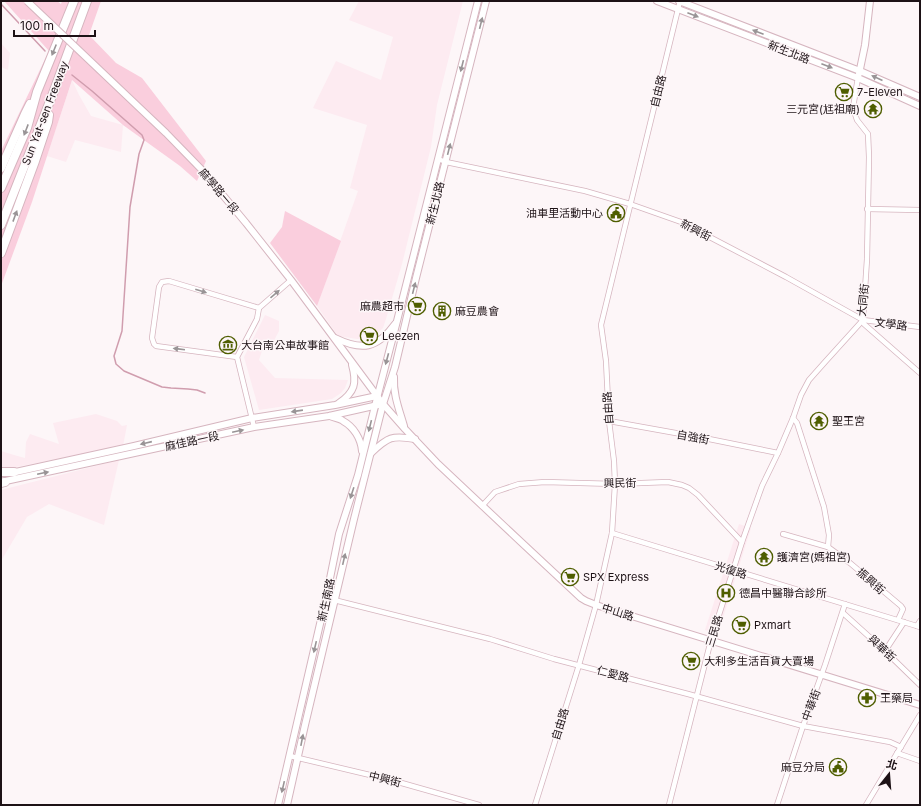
<svg xmlns="http://www.w3.org/2000/svg" width="921" height="806" viewBox="0 0 921 806" font-family="Inter,'Noto Sans TC',sans-serif">
  <rect width="100%" height="100%" fill="#fdf6f8"/>
  <!-- built -->
  <g fill="#fdebf1">
    <path d="M359 1H463L437 105 431 147 402 264 386 319 383 328 372 338 357 339 338 336 317 306 358 191 350 188 367 125 313 108 336 61 381 80 393 37 349 20Z"/>
    <path d="M1 43 10 53 8 70 1 67Z"/>
    <path d="M72 80 79 95 91 116 123 125 121 152 75 140 66 162 47 156Z"/>
    <path d="M265 315 279 321V331L269 350 262 351 259 360 275 378 348 380 345 388 341 393 332 399 259 410 244 357Z"/>
    <path d="M96 414 117 421 122 426 127 425 123 446 1 470V451L14 455 25 458 26 442 30 434 59 444 53 423Z"/>
    <path d="M119 460 104 525 49 504 27 517 1 561V490Z"/>
    <path d="M739 524 751 528 718 634 705 630Z"/>
  </g>
  <!-- green -->
  <g fill="#facedd">
    <path d="M4 1H57L61 4 62 1H101L89 35 116 63 142 78 206 161 197 181 180 166 123 125 72 80 32 202 1 286V151L49 51Z"/>
    <path d="M285 211 341 241 317 306 270 243 282 227Z"/>
  </g>
  <g fill="none" stroke-linecap="round" stroke-linejoin="round">
    <!-- stream -->
    <g stroke="#d09dae" stroke-width="1.5">
      <path d="M1 4 45 51"/>
      <path d="M72 75 92 91 142 135 144 140 139 154 130 207 122 331 114 356 116 364 124 371 162 387 171 388 188 389 197 390 205 393"/>
    </g>
    <defs>
      <g id="street">
        <path d="M438 159 446 162 585 191 630 204 681 222 786 277 863 320 864 324 920 373"/>
        <path d="M867 209 920 210"/>
        <path d="M863 320 920 327"/>
        <path d="M237 357 156 346 154 344 152 338 159 287 162 282 169 281 259 308"/>
        <path d="M793 418 797 423 824 507 829 535 828 547"/>
        <path d="M609 421 709 439 778 453"/>
        <path d="M254 427 237 357 257 319 259 308 291 280"/>
        <path d="M482 506 495 492 519 484 545 482 615 484 668 482 682 485 689 488 698 495 742 542"/>
        <path d="M612 533 920 627"/>
        <path d="M783 534 828 547 850 563 901 606 903 609 898 620"/>
        <path d="M326 598 490 639 554 659 688 694 803 726 890 742 901 747"/>
        <path d="M843 613 885 651 920 685"/>
        <path d="M917 626 920 621"/>
        <path d="M885 651 904 622"/>
        <path d="M897 753 920 761"/>
        <path d="M290 756 391 780 479 805"/>
        <path d="M535 805 579 665 596 605 612 533 615 484 614 461 609 421 606 361 601 325 680 1"/>
        <path d="M669 805 711 640 742 542 762 486 778 453 793 418 801 395 809 380 825 362 863 320 867 259 869 157 868 134 857 120 853 108 856 89 858 78"/>
        <path d="M777 805 803 726 825 665 845 604"/>
        <path d="M866 805 920 715"/>
      </g>
      <g id="secondary">
        <path d="M657 1 858 78 920 106"/>
        <path d="M679 1 860 71 920 97"/>
        <path d="M859 74 865 45 870 1"/>
        <path d="M202 170 246 223 291 280 383 404 405 429 438 464 521 542 581 598 586 601 596 605 920 705"/>
        <path d="M335 338C362 351 377 349 395 324"/>
        <path d="M394 377C393 394 399 409 404 426"/>
        <path d="M339 403C355 392 357 383 352 365"/>
        <path d="M330 416C334 418 340 418 343 421 354 427 361 439 362 451"/>
        <path d="M371 453C388 437 392 435 415 439"/>
        <path d="M11 473 134 446 252 418 335 405 377 396"/>
        <path d="M1 482 254 427 329 416 378 405"/>
        <path d="M278 805 326 598 339 534 358 475 375 406 397 321 478 1"/>
        <path d="M287 805 305 725 354 519 383 404 395 367 416 278 486 1"/>
      </g>
      <g id="highway">
        <path d="M1 168 25 114 30 104"/>
        <path d="M1 188 27 128 37 92 74 1"/>
        <path d="M1 225 52 96 87 1"/>
        <path d="M1 253 35 161 48 122 49 115"/>
        <path d="M1 472H14"/>
        <path d="M1 483 5 482"/>
      </g>
    </defs>
    <!-- street casing -->
    <use href="#street" stroke="#d6b5bf" stroke-width="6"/>
    <!-- secondary casing -->
    <use href="#secondary" stroke="#d6b5bf" stroke-width="8"/>
    <!-- highway casing -->
    <use href="#highway" stroke="#d6b5bf" stroke-width="10"/>
    <!-- street -->
    <use href="#street" stroke="#fff" stroke-width="4.5"/>
    <!-- secondary -->
    <use href="#secondary" stroke="#fff" stroke-width="6"/>
    <!-- highway -->
    <use href="#highway" stroke="#fff" stroke-width="8"/>
    <defs>
      <path id="secondary-bridge" d="M27 1 166 133 202 170"/>
    </defs>
    <!-- secondary-bridge casing -->
    <use href="#secondary-bridge" stroke="#d6b5bf" stroke-width="8" stroke-linecap="butt"/>
    <!-- secondary-bridge -->
    <use href="#secondary-bridge" stroke="#fff" stroke-width="6"/>
  </g>
  <!-- one-way arrows -->
  <defs><path id="oneway-solid" d="M-6-.8H1V-3.2L6.5 0L1 3.2V.8H-6Z"/></defs>
  <g fill="#999496">
    <use href="#oneway-solid" transform="translate(693 15) rotate(21)"/>
    <use href="#oneway-solid" transform="translate(481 23) rotate(-76)"/>
    <use href="#oneway-solid" transform="translate(758 32) rotate(-159)"/>
    <use href="#oneway-solid" transform="translate(54 50) rotate(112)"/>
    <use href="#oneway-solid" transform="translate(462 66) rotate(104)"/>
    <use href="#oneway-solid" transform="translate(827 66) rotate(21)"/>
    <use href="#oneway-solid" transform="translate(877 78) rotate(-156)"/>
    <use href="#oneway-solid" transform="translate(26 130) rotate(111)"/>
    <use href="#oneway-solid" transform="translate(449 149) rotate(-76)"/>
    <use href="#oneway-solid" transform="translate(15 216) rotate(-70)"/>
    <use href="#oneway-solid" transform="translate(414 288) rotate(-76)"/>
    <use href="#oneway-solid" transform="translate(201 291) rotate(17)"/>
    <use href="#oneway-solid" transform="translate(275 294) rotate(-41)"/>
    <use href="#oneway-solid" transform="translate(179 349) rotate(-173)"/>
    <use href="#oneway-solid" transform="translate(387 359) rotate(105)"/>
    <use href="#oneway-solid" transform="translate(297 411) rotate(172)"/>
    <use href="#oneway-solid" transform="translate(370 426) rotate(104)"/>
    <use href="#oneway-solid" transform="translate(238 431) rotate(-12)"/>
    <use href="#oneway-solid" transform="translate(146 443) rotate(167)"/>
    <use href="#oneway-solid" transform="translate(43 473) rotate(-12)"/>
    <use href="#oneway-solid" transform="translate(352 493) rotate(108)"/>
    <use href="#oneway-solid" transform="translate(344 559) rotate(-77)"/>
    <use href="#oneway-solid" transform="translate(315 647) rotate(103)"/>
    <use href="#oneway-solid" transform="translate(302 740) rotate(-79)"/>
    <use href="#oneway-solid" transform="translate(283 787) rotate(103)"/>
  </g>
  <!-- icons -->
  <defs>
    <symbol id="supermarket-ring" viewBox="-11 -11 22 22"><circle r="9.5" fill="#fdf6f8" stroke="#4f5e00" stroke-width="1.5"/><path d="M-6-5.5h2.5l.6 2H6L4.5 2H-2.5L-4.4-4H-6ZM-1.5 3.2a1.3 1.3 0 1 0 .1 0ZM3 3.2a1.3 1.3 0 1 0 .1 0Z" fill="#4f5e00"/></symbol>
    <symbol id="temple-ring" viewBox="-11 -11 22 22"><circle r="9.5" fill="#fdf6f8" stroke="#4f5e00" stroke-width="1.5"/><path d="M0-6L5-2H3V0L6.5 2.5H4V6H1.5V3h-3V6H-4V2.5H-6.5L-3 0V-2H-5Z" fill="#4f5e00"/></symbol>
    <symbol id="civic-ring" viewBox="-11 -11 22 22"><circle r="9.5" fill="#fdf6f8" stroke="#4f5e00" stroke-width="1.5"/><path d="M-.6-6.5H3V-4.5H.6V-3L4-1V1h2V6H-6V1h2V-1L-.6-3ZM-1.2 2.5V6h2.4V2.5Z" fill="#4f5e00"/></symbol>
    <symbol id="building-ring" viewBox="-11 -11 22 22"><circle r="9.5" fill="#fdf6f8" stroke="#4f5e00" stroke-width="1.5"/><path d="M-4-6H4V6H1V3H-1V6H-4ZM-2.5-4.3h1.7v1.8h-1.7ZM.8-4.3h1.7v1.8H.8ZM-2.5-1h1.7V.8h-1.7ZM.8-1h1.7V.8H.8Z" fill="#4f5e00"/></symbol>
    <symbol id="museum-ring" viewBox="-11 -11 22 22"><circle r="9.5" fill="#fdf6f8" stroke="#4f5e00" stroke-width="1.5"/><path d="M0-6L6-3V-2H-6V-3ZM-5-1h2V3h-2ZM-1-1h2V3h-2ZM3-1h2V3H3ZM-6 4H6V6H-6Z" fill="#4f5e00"/></symbol>
    <symbol id="hospital-ring" viewBox="-11 -11 22 22"><circle r="9.5" fill="#fdf6f8" stroke="#4f5e00" stroke-width="1.5"/><path d="M-5-5h3v3.5h4V-5h3V5h-3V1.5h-4V5h-3Z" fill="#4f5e00"/></symbol>
    <symbol id="pharmacy-ring" viewBox="-11 -11 22 22"><circle r="9.5" fill="#fdf6f8" stroke="#4f5e00" stroke-width="1.5"/><path d="M-2-6h4v4h4v4h-4v4h-4v-4h-4v-4h4Z" fill="#4f5e00"/></symbol>
  </defs>
  <g fill-rule="evenodd">
    <use href="#supermarket-ring" x="834" y="82" width="20" height="20"/>
    <use href="#temple-ring" x="863" y="99" width="20" height="20"/>
    <use href="#civic-ring" x="606" y="203" width="20" height="20"/>
    <use href="#supermarket-ring" x="407" y="296" width="20" height="20"/>
    <use href="#building-ring" x="432" y="301" width="20" height="20"/>
    <use href="#supermarket-ring" x="359" y="326" width="20" height="20"/>
    <use href="#museum-ring" x="218" y="335" width="20" height="20"/>
    <use href="#temple-ring" x="809" y="411" width="20" height="20"/>
    <use href="#temple-ring" x="754" y="547" width="20" height="20"/>
    <use href="#supermarket-ring" x="560" y="567" width="20" height="20"/>
    <use href="#hospital-ring" x="716" y="583" width="20" height="20"/>
    <use href="#supermarket-ring" x="731" y="615" width="20" height="20"/>
    <use href="#supermarket-ring" x="681" y="651" width="20" height="20"/>
    <use href="#pharmacy-ring" x="857" y="688" width="20" height="20"/>
    <use href="#civic-ring" x="828" y="757" width="20" height="20"/>
  </g>
  <g text-anchor="middle" dominant-baseline="central" stroke-width="3" stroke-linejoin="round" paint-order="stroke">
    <!-- street labels -->
    <g font-size="11" fill="#1d1216" stroke="#fdf6f8">
      <text transform="translate(789 52) rotate(21)">新生北路</text>
      <text transform="translate(658 91) rotate(-76)">自由路</text>
      <text transform="translate(45 113) rotate(-69)">Sun Yat-sen Freeway</text>
      <text transform="translate(219 191) rotate(50)">麻學路一段</text>
      <text transform="translate(435 203) rotate(-76)">新生北路</text>
      <text transform="translate(696 230) rotate(27)">新興街</text>
      <text transform="translate(863 300) rotate(-84)">大同街</text>
      <text transform="translate(891 324) rotate(7)">文學路</text>
      <text transform="translate(608 408) rotate(-94)">自由路</text>
      <text transform="translate(693 437) rotate(10)">自強街</text>
      <text transform="translate(192 441) rotate(-12)">麻佳路一段</text>
      <text transform="translate(620 483) rotate(-1)">興民街</text>
      <text transform="translate(731 570) rotate(17)">光復路</text>
      <text transform="translate(871 581) rotate(41)">振興街</text>
      <text transform="translate(326 600) rotate(-78)">新生南路</text>
      <text transform="translate(618 612) rotate(17)">中山路</text>
      <text transform="translate(714 631) rotate(-73)">三民路</text>
      <text transform="translate(882 648) rotate(43)">與華街</text>
      <text transform="translate(613 674) rotate(15)">仁愛路</text>
      <text transform="translate(811 705) rotate(-70)">中華街</text>
      <text transform="translate(560 724) rotate(-73)">自由路</text>
      <text transform="translate(385 779) rotate(14)">中興街</text>
    </g>
    <!-- poi labels -->
    <g font-size="11" fill="#1d1216" stroke="#fdf6f8" text-anchor="start">
      <text x="857" y="92">7-Eleven</text>
      <text x="860" y="109" text-anchor="end">三元宮(尪祖廟)</text>
      <text x="603" y="213" text-anchor="end">油車里活動中心</text>
      <text x="404" y="306" text-anchor="end">麻農超市</text>
      <text x="455" y="311">麻豆農會</text>
      <text x="382" y="336">Leezen</text>
      <text x="241" y="345">大台南公車故事館</text>
      <text x="832" y="421">聖王宮</text>
      <text x="777" y="557">護濟宮(媽祖宮)</text>
      <text x="583" y="577">SPX Express</text>
      <text x="739" y="593">德昌中醫聯合診所</text>
      <text x="754" y="625">Pxmart</text>
      <text x="704" y="661">大利多生活百貨大賣場</text>
      <text x="880" y="698">王藥局</text>
      <text x="825" y="767" text-anchor="end">麻豆分局</text>
    </g>
  </g>
  <!-- border -->
  <rect width="921" height="806" fill="none" stroke="#1d1216" stroke-width="4"/>
  <!-- north arrow -->
  <g transform="translate(889 774) rotate(17)" stroke="#fdf6f8" stroke-width="3" paint-order="stroke">
  <path d="M0-3L7 15L0 10L-7 15Z" fill="#1d1216"/>
  <text y="-6" font-size="11" font-weight="bold" text-anchor="middle" fill="#1d1216">北</text>
  </g>
  <!-- scale -->
  <path d="M14 30v6h81v-6" fill="none" stroke="#1d1216" stroke-width="2"/>
  <text x="20" y="30" font-size="12" fill="#1d1216" stroke="#fdf6f8" stroke-width="3" paint-order="stroke">100 m</text>
</svg>
